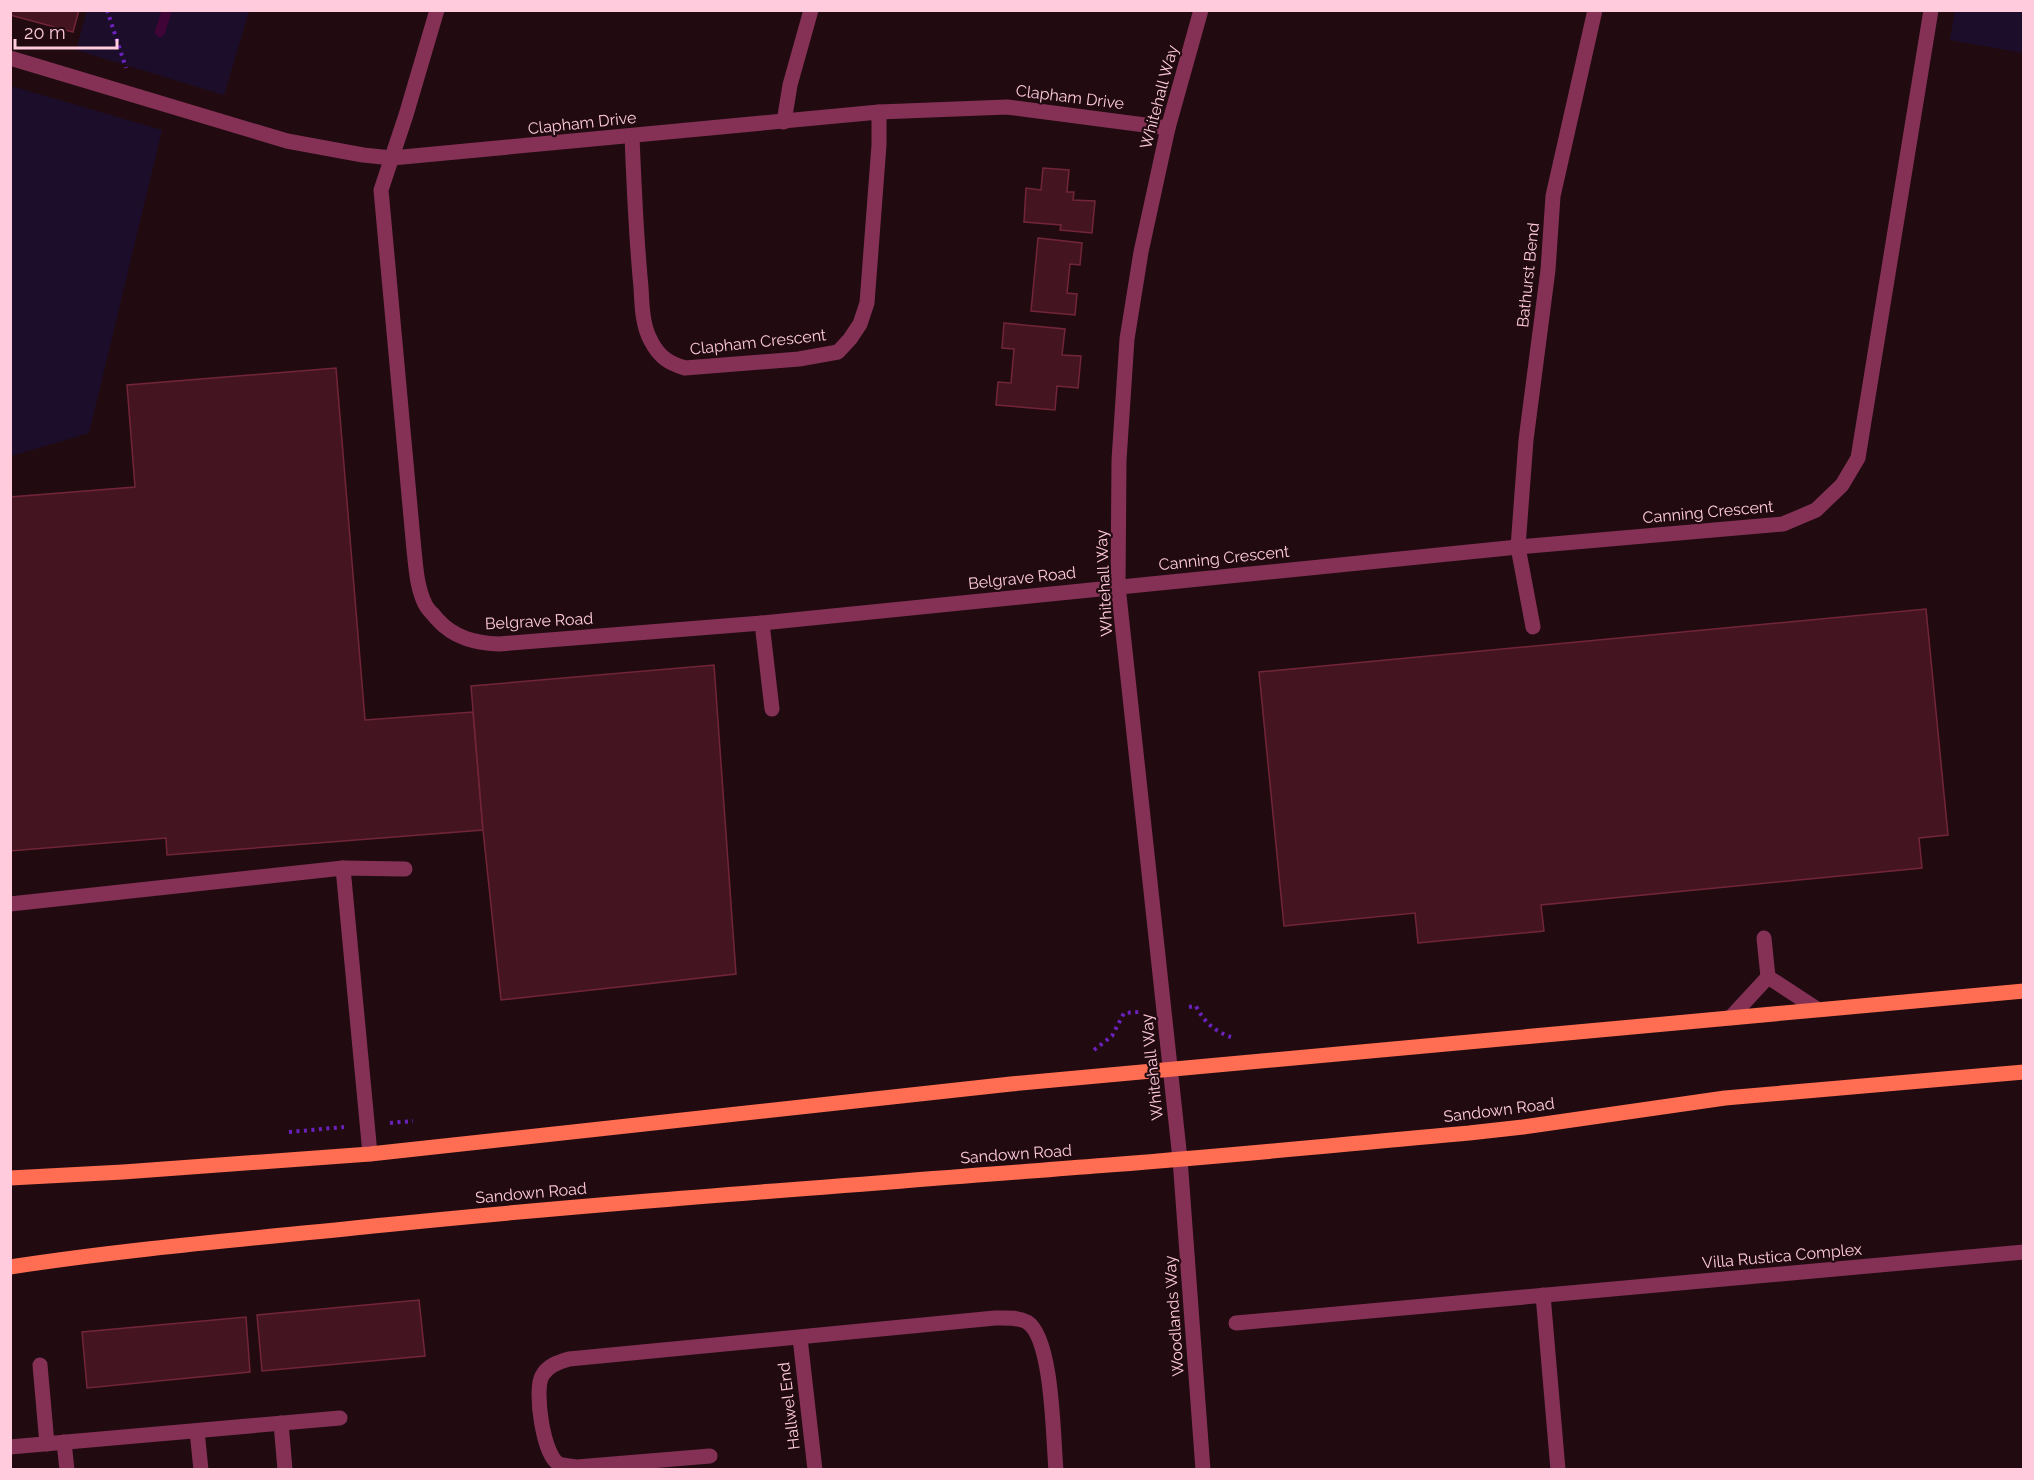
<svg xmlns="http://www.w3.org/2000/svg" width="2034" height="1480" viewBox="0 0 2034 1480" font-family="Raleway,sans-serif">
  <rect width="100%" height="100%" fill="#210b11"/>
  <!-- green -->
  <g fill="#1c0d2b">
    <path d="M87 11V10L249 11 224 95 76 50Z"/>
    <path d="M1955 11H2023V53L1950 40Z"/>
    <path d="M11 86 162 130 89 433 11 456Z"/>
  </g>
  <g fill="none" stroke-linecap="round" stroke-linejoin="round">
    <!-- stream -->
    <path stroke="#400436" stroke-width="10" d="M160 32 167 10"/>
  </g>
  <!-- building -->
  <g fill="#441521" stroke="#722539" stroke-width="1.5">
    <path d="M10 10H79L73 32 10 15Z"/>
    <path d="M1043 168 1069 170 1067 192H1074L1073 200 1095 201 1092 233 1060 230 1061 225 1024 222 1026 188 1041 190Z"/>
    <path d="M1038 238 1082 243 1080 265 1070 264 1067 293 1077 294 1075 315 1031 311Z"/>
    <path d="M1004 323 1065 329 1062 355 1081 356 1078 388 1057 386 1055 410 996 405 998 382 1011 383 1014 349 1002 348Z"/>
    <path d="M336 368 365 720 473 712 483 830 167 855 166 838 10 851V497L135 487 127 385Z"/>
    <path d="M1926 609 1948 835 1919 838 1922 868 1541 905 1544 931 1418 943 1415 913 1284 926 1259 672Z"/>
    <path d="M714 665 736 974 501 1000 483 830 471 686Z"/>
    <path d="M419 1300 425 1356 262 1371 257 1315Z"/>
    <path d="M246 1317 250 1372 87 1388 82 1332Z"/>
  </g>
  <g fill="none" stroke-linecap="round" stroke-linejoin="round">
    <!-- path -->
    <g stroke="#6b22bc" stroke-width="4" stroke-dasharray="3 4.5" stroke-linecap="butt">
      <path d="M107 10 126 68"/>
      <path d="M1189 1007 1196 1006C1204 1022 1214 1031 1231 1037"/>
      <path d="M1094 1050 1112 1036 1124 1013 1140 1012"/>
      <path d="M390 1123 413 1121"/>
      <path d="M289 1132 344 1127"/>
    </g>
    <!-- minor -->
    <g stroke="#853155" stroke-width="15">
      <path d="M437 10 406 115 381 190 414 550C416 569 417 587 425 604 428 610 433 614 437 619 454 638 475 643 499 644L762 623 1518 547 1783 524 1816 510 1842 485 1858 458 1931 10"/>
      <path d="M1201 10 1168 128 1141 252 1127 339 1119 460 1118 586 1180 1159 1203 1470"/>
      <path d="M10 58 287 141 363 155 392 158 879 112 1007 107 1168 128"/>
      <path d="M784 122 790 85 811 10"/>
      <path d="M632 136C634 186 636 237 641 287 642 304 642 325 651 341 659 357 669 363 685 368L799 359 838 352 850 339 860 324 867 303 879 145V112"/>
      <path d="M762 623 772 709"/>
      <path d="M1533 627 1518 547 1526 440 1548 270 1553 196 1595 10"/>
      <path d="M343 868 370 1154"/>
      <path d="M10 904 343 868 405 869"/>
      <path d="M1768 977 1817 1009"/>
      <path d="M1730 1018 1768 977 1764 938"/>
      <path d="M1543 1295 1558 1470"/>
      <path d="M1236 1323 2024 1252"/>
      <path d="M800 1338 815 1470"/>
      <path d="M40 1365 47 1444"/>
      <path d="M281 1423 285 1470"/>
      <path d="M197 1431 201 1470"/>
      <path d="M64 1442 67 1470"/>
      <path d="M10 1447 340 1418"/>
      <path d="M710 1456 577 1467C572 1466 564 1466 559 1464 543 1456 534 1390 542 1376 547 1366 558 1362 569 1359L995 1318C1006 1318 1018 1317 1027 1322 1053 1338 1053 1439 1056 1470"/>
    </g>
    <!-- major -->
    <g stroke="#ff6e52" stroke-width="15">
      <path d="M10 1178 123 1172 370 1154 1011 1084 2024 991"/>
      <path d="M10 1267C134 1248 259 1238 384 1225 620 1201 858 1185 1095 1166 1220 1157 1345 1144 1469 1133L1523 1127 1725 1098 2024 1072"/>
    </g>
  </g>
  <g text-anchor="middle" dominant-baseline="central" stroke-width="4.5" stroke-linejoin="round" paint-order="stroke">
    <!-- street labels -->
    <g font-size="16" fill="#ffcbdd" stroke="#210b11">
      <text transform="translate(1070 97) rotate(7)">Clapham Drive</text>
      <text transform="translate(1159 97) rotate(-75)">Whitehall Way</text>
      <text transform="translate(582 123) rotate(-6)">Clapham Drive</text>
      <text transform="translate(1528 275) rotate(-84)">Bathurst Bend</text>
      <text transform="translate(758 342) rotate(-6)">Clapham Crescent</text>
      <text transform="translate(1708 512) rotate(-5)">Canning Crescent</text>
      <text transform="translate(1224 558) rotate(-6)">Canning Crescent</text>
      <text transform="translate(1022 578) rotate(-6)">Belgrave Road</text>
      <text transform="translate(1104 583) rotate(-93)">Whitehall Way</text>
      <text transform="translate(539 621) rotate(-3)">Belgrave Road</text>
      <text transform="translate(1152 1067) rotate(-96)">Whitehall Way</text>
      <text transform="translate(1499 1110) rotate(-7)">Sandown Road</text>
      <text transform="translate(1016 1154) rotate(-4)">Sandown Road</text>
      <text transform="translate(531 1193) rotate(-5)">Sandown Road</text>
      <text transform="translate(1782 1256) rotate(-5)">Villa Rustica Complex</text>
      <text transform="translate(1174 1316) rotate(-94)">Woodlands Way</text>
      <text transform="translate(789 1406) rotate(-97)">Hallwel End</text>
    </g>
  </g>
  <!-- border -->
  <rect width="2034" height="1480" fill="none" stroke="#ffcbdd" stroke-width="24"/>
  <!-- scale -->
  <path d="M15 39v9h102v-9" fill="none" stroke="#ffcbdd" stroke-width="3"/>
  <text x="24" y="39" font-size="18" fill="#ffcbdd" stroke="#210b11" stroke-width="4.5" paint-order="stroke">20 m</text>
</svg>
